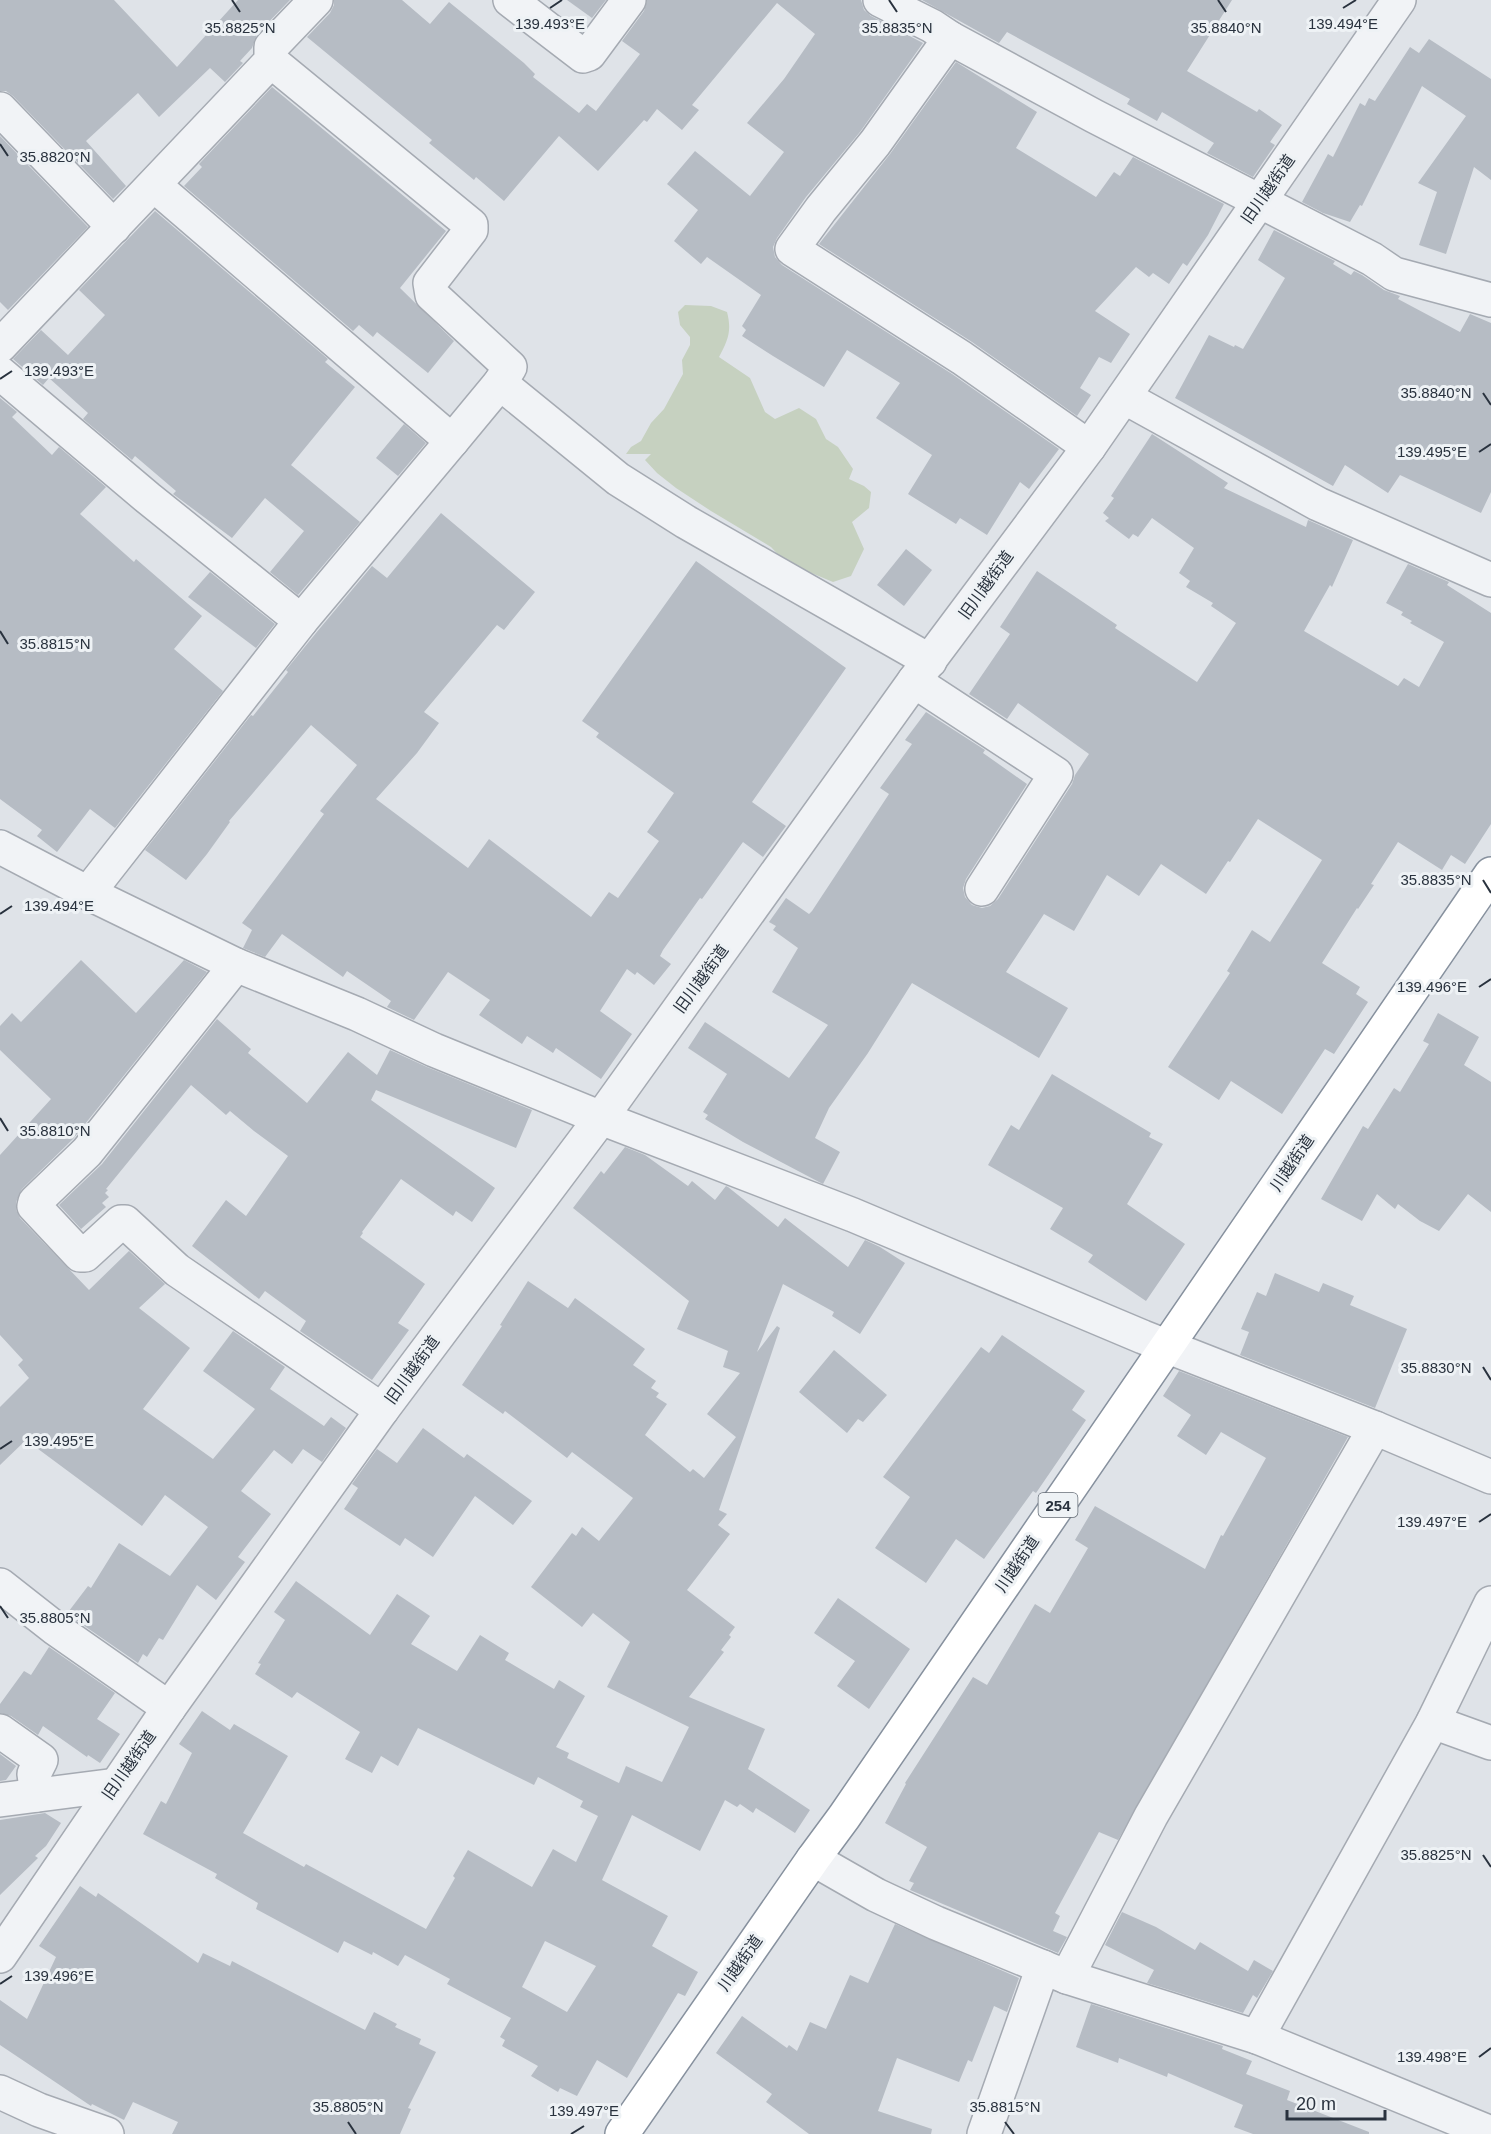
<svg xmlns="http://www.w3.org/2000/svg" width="1491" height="2134" viewBox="0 0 1491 2134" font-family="Helvetica,'Noto Sans JP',sans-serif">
  <rect width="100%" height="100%" fill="#dfe3e8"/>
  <!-- green -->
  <path fill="#c6d1c0" d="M685 305 711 306 727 312C732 331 728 340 719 357L750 378 765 412 775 419 799 408 816 419 826 439 838 447 853 469 849 479 864 486 871 492 869 508 852 522 864 549 851 576 833 582 785 562 771 547 711 511 676 488 657 473 645 460 651 454H626L631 447 641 441 651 423 664 409 683 374 682 360 690 345V337L680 325 678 312Z"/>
  <!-- building -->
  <g fill="#b6bcc4" fill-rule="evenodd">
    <path d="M0 0H114L177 67 238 0H290L257 34 252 48 240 61 243 63 225 82 210 68 159 117 138 93 86 141 126 186 113 199 13 96 6 91H0Z"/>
    <path d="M334 0H402L430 24 449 2 524 63 535 74 533 77 579 113 587 104 596 111 640 54 622 41 644 11 647 0H861L864 10 871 16 923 43 860 132 806 197 777 238 773 247 775 257 782 265 952 374 1059 449 1029 489 1020 482 987 535 960 518 956 524 908 494 932 455 876 418 900 383 847 350 824 387 773 356 742 336 746 330 742 326 761 295 707 257 701 264 674 241 698 210 667 184 695 151 750 196 784 152 747 123 784 79 815 34 777 3 692 105 699 110 682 130 657 109 647 122 644 120 598 171 559 136 504 201 476 177 474 180 429 143 432 140 307 37 330 13 334 5Z"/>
    <path d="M567 0H606L592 18Z"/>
    <path d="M922 0H1232L1187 71 1257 112 1259 109 1282 125 1270 142 1275 145 1253 177 1207 153 1214 143 1162 112 1157 121 1127 104 1130 99 1007 32 999 43Z"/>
    <path d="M1429 39 1491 79V180L1474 167 1446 254 1419 245 1437 192 1418 183 1466 116 1422 86 1362 206 1360 205 1350 222 1323 213 1302 202 1328 154 1333 157 1360 103 1365 106 1369 98 1375 101 1410 47 1419 53Z"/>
    <path d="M956 62 1037 112 1016 148 1096 197 1114 172 1120 176 1133 157 1224 204 1208 235 1187 266 1183 263 1169 284 1153 273 1149 277 1136 267 1095 311 1130 334 1111 363 1099 357 1080 388 1091 395 1077 416 972 342 819 244 890 154Z"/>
    <path d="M272 87 446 231 400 288 454 341 428 373 377 332 373 337 359 325 353 331 184 186 202 167 199 164Z"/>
    <path d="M0 136 88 227 8 310 0 302Z"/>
    <path d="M155 211 328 359 325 362 355 387 291 465 360 522 298 595 270 572 304 531 265 498 232 538 173 494 176 491 135 456 132 460 83 419 88 413 49 378 43 385 13 359 41 330 68 355 105 315 79 290Z"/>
    <path d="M1274 230 1335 261 1333 264 1351 275 1354 271 1362 275 1384 290 1400 296 1398 299 1460 332 1470 314 1491 323V492L1481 513 1400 475 1388 493 1345 465 1333 486 1175 398 1209 335 1234 347 1235 345 1243 349 1285 278 1258 260Z"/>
    <path d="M0 398 17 412 12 417 52 455 59 447 106 487 80 514 134 562 136 559 202 616 174 649 223 691 115 828 90 809 57 852 37 836 42 830 0 799Z"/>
    <path d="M404 424 426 443 398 476 376 458Z"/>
    <path d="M1152 434 1228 483 1224 488 1306 527 1308 520 1353 540 1332 587 1330 585 1304 631 1398 686 1404 678 1419 687 1444 642 1410 623 1412 621 1401 615 1403 612 1386 603 1408 564 1449 582 1447 585 1491 613V824L1465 864 1451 855 1442 870 1398 842 1371 884 1374 885 1358 909 1357 908 1322 963 1360 987 1356 994 1368 1002 1334 1054 1325 1049 1282 1114 1231 1081 1219 1100 1168 1067 1230 973 1227 971 1252 930 1270 942 1322 860 1258 819 1230 862 1228 861 1206 894 1161 864 1139 896 1107 875 1074 931 1044 914 1006 972 1068 1008 1039 1058 912 983 868 1053 829 1108 815 1138 840 1152 823 1184 819 1182 743 1142 705 1119 708 1115 703 1112 727 1074 688 1048 705 1022 789 1078 828 1025 772 992 798 948 773 930 776 926 769 922 786 898 809 914 812 911 889 794 880 788 912 744 905 740 926 712 985 750 983 753 1027 784 966 879 963 888 965 897 972 905 982 908 990 906 998 899 1072 784 1075 775 1089 754 1018 703 1007 719 969 694 1010 634 1000 627 1037 571 1117 625 1115 628 1197 682 1236 623 1211 606 1213 603 1186 587 1190 581 1179 573 1194 548 1152 518 1138 537 1133 534 1129 539 1105 521 1109 518 1103 513 1114 498 1111 496Z"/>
    <path d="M441 513 535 592 504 630 497 625 424 712 439 723 417 753 376 799 468 868 489 839 591 917 609 892 618 898 659 841 647 832 674 793 596 737 599 733 582 721 696 561 846 668 752 802 786 826 763 857 743 842 702 899 700 898 663 950 660 956 671 964 654 985 637 972 635 975 627 969 600 1011 632 1034 601 1079 556 1048 553 1053 527 1036 522 1044 479 1015 490 1000 448 972 414 1020 387 1007 391 1001 347 971 343 977 282 934 265 957 243 948 252 930 242 923 324 814 320 811 357 765 311 725 229 821 230 822 207 854 186 880 145 850 251 715 253 716 288 672 286 670 316 633 372 566 387 578Z"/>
    <path d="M906 549 932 570 904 606 877 585Z"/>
    <path d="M210 572 275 624 256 648 188 597Z"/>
    <path d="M81 960 136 1013 184 960 207 972 73 1139 22 1189 16 1202V1210L20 1218 89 1290 129 1251 165 1284 139 1308 190 1348 143 1409 213 1459 255 1409 203 1371 233 1331 285 1367 270 1389 324 1426 331 1417 346 1428 322 1462 303 1449 292 1464 274 1450 241 1491 271 1514 238 1557 245 1562 216 1600 197 1585 163 1640 159 1638 147 1657 143 1654 138 1663 70 1616 72 1613 69 1611 88 1586 91 1588 119 1543 170 1576 208 1527 165 1495 142 1526 26 1440 0 1465V1407L29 1378 18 1365 23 1360 0 1335V1155L51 1099 0 1050V1026L12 1013 21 1022Z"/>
    <path d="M1438 1013 1479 1037 1464 1065 1491 1082V1212L1468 1194 1439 1231 1420 1221 1398 1204 1395 1209 1377 1194 1362 1221 1321 1199 1363 1126 1368 1129 1394 1088 1400 1092 1429 1044 1423 1041Z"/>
    <path d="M217 1019 251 1049 248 1053 307 1103 348 1052 377 1075 390 1050 427 1067 532 1110 516 1148 376 1090 371 1100 495 1188 472 1222 456 1211 453 1216 401 1179 362 1232 363 1233 360 1237 425 1284 398 1323 409 1330 372 1380 300 1331 306 1321 265 1291 259 1299 192 1246 226 1200 246 1216 288 1156 254 1131 230 1111 226 1115 191 1085 106 1189 108 1190 105 1193 109 1197 102 1203 106 1207 81 1229 59 1205 102 1164Z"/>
    <path d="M1052 1074 1151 1133 1149 1137 1163 1144 1127 1204 1185 1244 1146 1301 1088 1262 1093 1255 1050 1229 1063 1208 988 1165 1011 1125 1019 1130Z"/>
    <path d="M625 1147 645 1155 688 1186 692 1181 715 1200 726 1186 728 1187 778 1227 785 1218 848 1267 865 1240 880 1247 905 1263 860 1334 832 1316 834 1312 783 1284 757 1352 777 1326 780 1328 719 1510 727 1514 718 1525 730 1534 687 1590 735 1627 729 1635 731 1637 721 1650 724 1652 689 1697 765 1729 748 1769 810 1810 795 1833 756 1808 753 1813 740 1804 737 1807 725 1800 700 1851 632 1815 602 1880 668 1916 652 1946 698 1972 685 1996 678 1993 627 2078 597 2060 577 2096 560 2088 558 2092 531 2076 538 2066 502 2046 505 2040 500 2037 511 2018 447 1984 450 1979 405 1955 398 1966 373 1952 372 1955 344 1941 338 1953 256 1909 258 1903 215 1878 217 1874 143 1834 161 1801 166 1804 192 1753 179 1744 202 1711 230 1730 234 1724 288 1756 243 1833 304 1867 306 1864 426 1929 455 1878 453 1876 468 1850 532 1887 553 1849 576 1862 598 1816 580 1807 583 1801 538 1777 534 1785 418 1728 398 1766 381 1756 372 1773 345 1759 360 1732 297 1692 292 1698 255 1674 261 1664 258 1663 285 1620 274 1612 296 1581 370 1635 397 1594 430 1616 411 1644 457 1671 480 1635 509 1653 505 1660 554 1689 559 1680 585 1696 556 1747 569 1753 567 1758 619 1783 626 1766 662 1782 689 1727 607 1687 630 1642 593 1613 582 1627 531 1587 572 1533 576 1536 582 1527 599 1541 633 1498 572 1452 567 1458 505 1411 503 1414 462 1385 502 1326 500 1325 528 1281 568 1308 575 1298 645 1349 633 1365 656 1381 651 1388 659 1393 656 1397 667 1404 645 1435 690 1472 693 1469 704 1478 736 1437 707 1414 740 1373 723 1367 728 1351 677 1329 689 1301 573 1208 601 1171 604 1174ZM545 1941 596 1966 567 2012 522 1987Z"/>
    <path d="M1275 1273 1319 1292 1323 1283 1354 1296 1350 1305 1407 1329 1375 1408 1240 1355 1249 1332 1241 1329 1257 1292 1266 1296Z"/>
    <path d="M1002 1335 1085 1391 1072 1410 1086 1420 1036 1493 1033 1491 984 1559 956 1539 926 1583 875 1548 910 1497 883 1477 981 1347 989 1353Z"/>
    <path d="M834 1350 887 1395 863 1422 858 1419 847 1433 799 1392Z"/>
    <path d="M1179 1371 1348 1437 1118 1840 1099 1832 1055 1913 1060 1916 1053 1931 1067 1937 1058 1953 910 1890 914 1883 909 1881 927 1847 885 1823 906 1784 905 1783 973 1677 987 1685 1035 1604 1050 1613 1088 1548 1075 1540 1095 1506 1205 1569 1221 1535 1223 1536 1266 1458 1221 1432 1206 1455 1177 1436 1191 1415 1163 1396Z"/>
    <path d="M423 1428 464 1458 467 1454 532 1501 513 1525 475 1496 433 1557 405 1538 400 1546 344 1509 358 1488 352 1484 377 1449 397 1463Z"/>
    <path d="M838 1598 910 1649 869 1709 837 1686 855 1661 814 1633Z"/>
    <path d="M49 1647 115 1693 97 1719 120 1734 100 1763 88 1755 87 1757 43 1726 38 1735 11 1716 0 1713V1704L24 1671 31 1675Z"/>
    <path d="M0 1754 16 1766 6 1780 0 1781Z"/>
    <path d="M45 1813 61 1823 46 1846 35 1856 38 1858 0 1895V1820Z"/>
    <path d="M80 1886 96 1897 98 1893 198 1963 203 1953 230 1966 232 1961 365 2030 374 2012 397 2024 395 2027 421 2039 419 2044 436 2052 408 2108 411 2109 400 2134H172L178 2122 133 2102 124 2120 92 2104 91 2106 0 2045V2000L27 2019 56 1957 39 1946Z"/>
    <path d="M1122 1912 1156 1927 1195 1950 1200 1942 1248 1971 1254 1960 1273 1971 1257 1998 1253 1995 1243 2013 1147 1983 1154 1970 1105 1945Z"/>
    <path d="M895 1924 1019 1978 1007 2012 994 2006 972 2062 968 2060 959 2082 897 2058 878 2111 932 2129 931 2134H809L766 2102 772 2094 716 2053 742 2016 787 2048 789 2045 797 2051 810 2022 826 2029 850 1975 868 1983Z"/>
    <path d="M1091 2004 1223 2046 1222 2049 1252 2061 1246 2074 1290 2091 1287 2100 1369 2132V2134H1253L1234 2127 1243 2105 1168 2073 1167 2077 1119 2058 1118 2063 1076 2047Z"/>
  </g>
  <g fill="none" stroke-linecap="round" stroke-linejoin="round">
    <defs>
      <g id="minor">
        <path d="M510 0 583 56 589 54 629 0"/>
        <path d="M880 0 932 26 950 38 1094 116 1372 259 1394 274 1491 300"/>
        <path d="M950 38 875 143 821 209 792 249 962 358 1089 447"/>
        <path d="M271 61 471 225V230L430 283 432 295 510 367 500 383 452 441"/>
        <path d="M0 109 114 227"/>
        <path d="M0 346 271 61V47L316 0"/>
        <path d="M0 373 148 498 301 621"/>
        <path d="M500 383 618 479 686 522 930 661"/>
        <path d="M1124 397 1318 504 1491 580"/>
        <path d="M914 681 1056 774 982 889"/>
        <path d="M0 847 88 893 236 965 357 1014 434 1050 601 1118 853 1215 1143 1337 1375 1428 1491 1477"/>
        <path d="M88 893 301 621 452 441 154 185"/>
        <path d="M236 965 87 1152 35 1202 34 1206 80 1255H85L121 1222H125L177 1270 382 1410"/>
        <path d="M0 1585 56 1629 169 1708"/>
        <path d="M1433 1722 1491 1743"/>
        <path d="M0 1731 41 1760 34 1774 37 1795"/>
        <path d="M0 1800 116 1785"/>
        <path d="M813 1859 876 1895 936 1923 1067 1977 1257 2037 1491 2133"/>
        <path d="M0 1956 169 1708 382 1410 601 1118 914 681 1089 447 1399 0"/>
        <path d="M1067 1977 1151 1816 1375 1428"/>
        <path d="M1257 2037 1433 1722 1491 1603"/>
        <path d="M0 2092 39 2110 107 2134"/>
        <path d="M984 2134 1043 1967"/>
      </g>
      <path id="highway" d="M622 2134 813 1859 844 1817 1491 874"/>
    </defs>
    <!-- minor casing -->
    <use href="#minor" stroke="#a5aab2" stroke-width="36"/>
    <!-- highway casing -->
    <use href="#highway" stroke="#87919e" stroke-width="36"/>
    <!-- minor -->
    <use href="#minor" stroke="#f1f3f6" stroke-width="33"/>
    <!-- highway -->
    <use href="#highway" stroke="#fff" stroke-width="33"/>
  </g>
  <!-- ticks -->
  <path fill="none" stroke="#29323e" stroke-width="2" d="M232 0 240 12M889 0 897 12M1218 0 1226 12M550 8 562 0M1343 8 1356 0M0 144 8 156M0 379 12 371M1483 393 1491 405M1479 452 1491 444M0 631 8 644M1483 880 1491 893M0 914 12 906M1479 987 1491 979M0 1118 8 1131M1483 1367 1491 1380M0 1449 12 1441M1479 1522 1491 1514M0 1606 8 1618M1483 1855 1491 1867M0 1984 12 1976M1479 2057 1491 2048M348 2122 356 2134M1005 2122 1014 2134M571 2134 584 2126"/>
  <g text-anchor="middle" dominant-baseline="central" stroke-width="6" stroke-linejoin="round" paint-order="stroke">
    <!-- shield labels -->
    <rect fill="#eef2f5" stroke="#646c75" stroke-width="1.5" x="1038.5" y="1493" width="39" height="24" rx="4.5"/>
    <g font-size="15" font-weight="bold" fill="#29323e">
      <text x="1058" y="1505">254</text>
    </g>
    <!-- street labels -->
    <g font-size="16" fill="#29323e" stroke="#eef2f5">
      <text transform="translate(1268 189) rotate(-55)">旧川越街道</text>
      <text transform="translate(986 585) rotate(-54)">旧川越街道</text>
      <text transform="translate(701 979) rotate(-54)">旧川越街道</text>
      <text transform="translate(1292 1163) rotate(-56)">川越街道</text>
      <text transform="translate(412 1370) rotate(-54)">旧川越街道</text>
      <text transform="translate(1017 1564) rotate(-56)">川越街道</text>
      <text transform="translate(129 1765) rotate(-55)">旧川越街道</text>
      <text transform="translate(740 1963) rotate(-55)">川越街道</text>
    </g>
  </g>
  <g font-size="15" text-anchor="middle" fill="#29323e" stroke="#eef2f5" stroke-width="6" stroke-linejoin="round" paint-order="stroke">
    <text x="1343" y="29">139.494°E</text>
    <text x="550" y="29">139.493°E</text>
    <text x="240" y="33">35.8825°N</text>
    <text x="897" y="33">35.8835°N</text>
    <text x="1226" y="33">35.8840°N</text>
    <text x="55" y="162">35.8820°N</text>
    <text x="59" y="376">139.493°E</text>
    <text x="1436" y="398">35.8840°N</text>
    <text x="1432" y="457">139.495°E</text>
    <text x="55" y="649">35.8815°N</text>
    <text x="1436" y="885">35.8835°N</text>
    <text x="59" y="911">139.494°E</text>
    <text x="1432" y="992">139.496°E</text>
    <text x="55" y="1136">35.8810°N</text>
    <text x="1436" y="1373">35.8830°N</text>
    <text x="59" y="1446">139.495°E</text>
    <text x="1432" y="1527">139.497°E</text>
    <text x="55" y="1623">35.8805°N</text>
    <text x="1436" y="1860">35.8825°N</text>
    <text x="59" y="1981">139.496°E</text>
    <text x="1432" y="2062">139.498°E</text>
    <text x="348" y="2112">35.8805°N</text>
    <text x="1005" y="2112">35.8815°N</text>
    <text x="584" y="2116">139.497°E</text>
  </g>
  <!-- scale -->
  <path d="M1287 2110v9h98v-9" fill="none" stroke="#29323e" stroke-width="3"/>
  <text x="1296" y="2110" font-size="18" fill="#29323e" stroke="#eef2f5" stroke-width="4.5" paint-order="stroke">20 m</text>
</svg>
